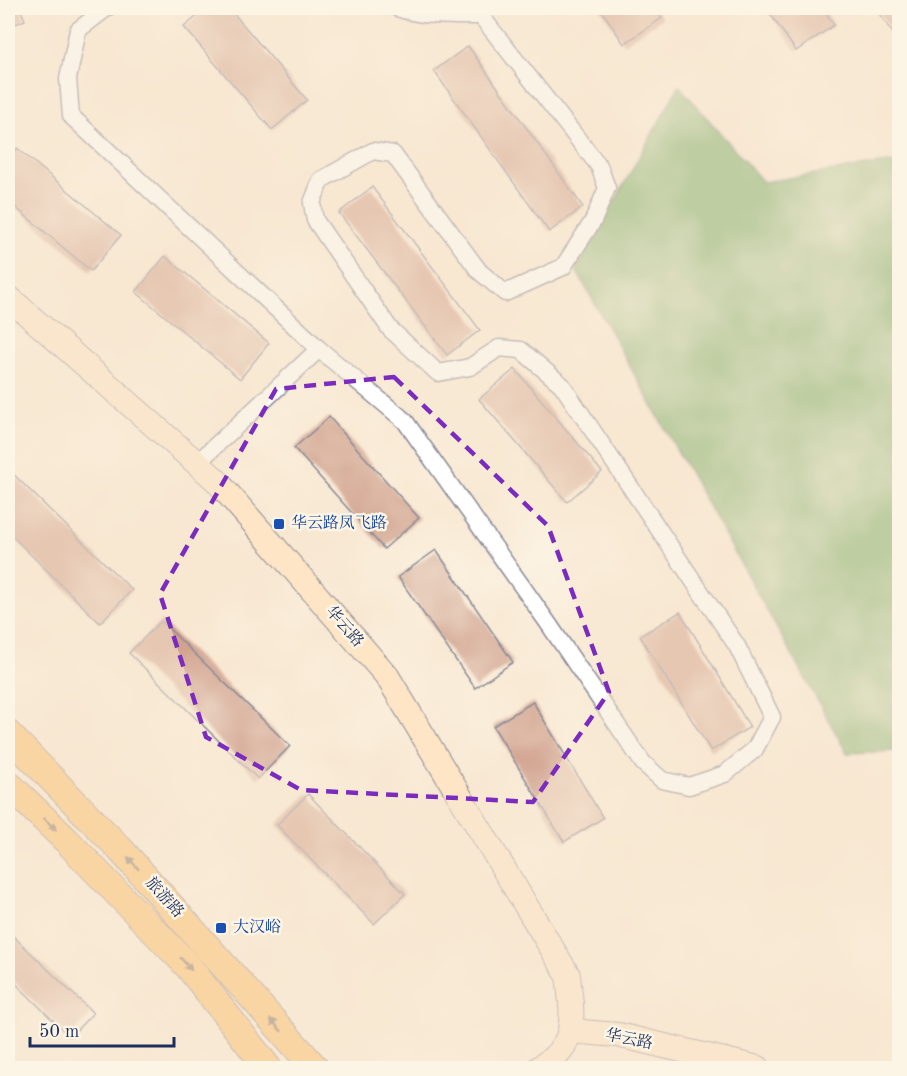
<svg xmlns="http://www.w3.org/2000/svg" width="907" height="1076" viewBox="0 0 907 1076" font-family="'Old Standard TT','Noto Serif SC',serif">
  <rect width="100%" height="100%" fill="#fcf5e5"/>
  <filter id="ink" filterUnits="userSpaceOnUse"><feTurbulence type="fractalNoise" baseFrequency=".0167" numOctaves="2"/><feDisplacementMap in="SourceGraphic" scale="12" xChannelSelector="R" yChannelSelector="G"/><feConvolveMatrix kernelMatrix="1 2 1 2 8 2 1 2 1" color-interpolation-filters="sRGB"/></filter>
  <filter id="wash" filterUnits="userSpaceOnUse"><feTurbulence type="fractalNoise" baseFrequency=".008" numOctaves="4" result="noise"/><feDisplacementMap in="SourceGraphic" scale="24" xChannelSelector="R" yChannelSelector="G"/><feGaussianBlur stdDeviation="1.35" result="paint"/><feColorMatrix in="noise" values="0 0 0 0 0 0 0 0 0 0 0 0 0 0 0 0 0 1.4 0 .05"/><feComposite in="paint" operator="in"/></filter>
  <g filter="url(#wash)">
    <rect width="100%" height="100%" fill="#f8e7d1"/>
    <!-- forest -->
    <path fill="#7aae6a" stroke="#4a6e64" stroke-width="1.5" d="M679 86 763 182 899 161V751L847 753 576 270Z"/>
    <g id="blocks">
      <!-- building -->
      <g fill="#d0a18d">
        <path d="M8 8H20L25 20 8 27Z"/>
        <path d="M207 8H229L307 100 272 130 184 27Z"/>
        <path d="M600 8H655L662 18 624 44Z"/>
        <path d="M766 8H823L834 25 796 51Z"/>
        <path d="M881 8H900V43L877 11Z"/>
        <path d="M468 46 583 207 549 232 434 71Z"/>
        <path d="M17 148 121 235 91 271 8 201V159Z"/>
        <path d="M372 187 480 330 447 355 339 213Z"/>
        <path d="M165 256 269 343 240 379 136 292Z"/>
        <path d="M515 369 602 472 567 502 479 399Z"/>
        <path d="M329 417 419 518 384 549 294 448Z"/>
        <path d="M8 469 132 590 100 623 8 532Z"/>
        <path d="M436 550 513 662 475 688 398 577Z"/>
        <path d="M680 612 750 727 711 751 640 636Z"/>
        <path d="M161 621 290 746 258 779 129 653Z"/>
        <path d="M533 702 603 818 564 842 493 726Z"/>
        <path d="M308 794 405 894 374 924 277 825Z"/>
        <path d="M8 931 93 1013 70 1037 8 976Z"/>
      </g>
    </g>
  </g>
  <g filter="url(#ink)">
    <use href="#blocks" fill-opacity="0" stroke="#8a8b98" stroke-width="1.5"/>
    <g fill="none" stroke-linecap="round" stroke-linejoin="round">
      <defs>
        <g id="street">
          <path d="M107 8 78 30 68 79 71 116 319 349"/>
          <path d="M197 463 319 349 405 421 548 623 643 763 662 780 689 786 725 774 755 749 772 717 737 646 562 385 521 350 499 348 470 367 438 373 390 329 315 220 312 203 321 180 373 151 393 154 479 271 505 293 563 267 593 221 607 188 599 166 481 16C453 16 423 17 397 8"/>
        </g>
        <g id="secondary">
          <path d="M8 297 216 480 387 676 568 975C572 1016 580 1044 539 1068"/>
          <path d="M570 1031 618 1035 758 1068"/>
        </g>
        <g id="primary">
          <path d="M8 734 119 848 315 1068"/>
          <path d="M8 784 66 840 188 966 268 1068"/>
        </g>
      </defs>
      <!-- street casing -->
      <use href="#street" stroke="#8a8b98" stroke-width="19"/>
      <!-- secondary casing -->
      <use href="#secondary" stroke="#8a8b98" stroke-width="26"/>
      <!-- primary casing -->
      <use href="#primary" stroke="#8a8b98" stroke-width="29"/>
      <!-- street -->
      <use href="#street" stroke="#fff" stroke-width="16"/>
      <!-- secondary -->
      <use href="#secondary" stroke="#fde5c5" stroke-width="24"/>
      <!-- primary -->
      <use href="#primary" stroke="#fbbe6e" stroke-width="27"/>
    </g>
    <!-- one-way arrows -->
    <defs><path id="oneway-solid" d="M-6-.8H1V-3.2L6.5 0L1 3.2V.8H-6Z" transform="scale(1.5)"/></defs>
    <g fill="#8b7666">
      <use href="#oneway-solid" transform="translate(50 824) rotate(44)"/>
      <use href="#oneway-solid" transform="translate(133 863) rotate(-132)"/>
      <use href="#oneway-solid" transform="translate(186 964) rotate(48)"/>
      <use href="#oneway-solid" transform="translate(276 1025) rotate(-132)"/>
    </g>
  </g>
  <!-- marked area -->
  <path d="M0 0H907V1076H0ZM394 377 548 526 609 692 533 802 301 790 206 737 160 594 276 389Z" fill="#f8e7d1" fill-opacity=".55" fill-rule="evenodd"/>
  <path fill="none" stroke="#7b2cbf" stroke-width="4.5" stroke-dasharray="12 8" stroke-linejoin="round" d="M394 377 548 526 609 692 533 802 301 790 206 737 160 594 276 389Z"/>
  <!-- markers -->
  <g fill="#1a4fb4" stroke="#fcf5e5" stroke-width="2">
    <rect x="273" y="518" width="12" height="12" rx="3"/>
    <rect x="215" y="922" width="12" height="12" rx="3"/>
  </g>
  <g text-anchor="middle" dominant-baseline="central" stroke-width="5" stroke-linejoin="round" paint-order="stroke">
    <!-- transit labels -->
    <g font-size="16" fill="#164399" stroke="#fcf5e5" text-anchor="start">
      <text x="291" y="524">华云路凤飞路</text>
      <text x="233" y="928">大汉峪</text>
    </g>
    <!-- street labels -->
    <g font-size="16" fill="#1b2f5e" stroke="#fcf5e5">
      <text transform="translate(344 627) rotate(49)">华云路</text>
      <text transform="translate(164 898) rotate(48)">旅游路</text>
      <text transform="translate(629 1040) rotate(11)">华云路</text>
    </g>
  </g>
  <!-- margin -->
  <rect width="907" height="1076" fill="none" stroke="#fcf5e5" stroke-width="30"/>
  <!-- scale -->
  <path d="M30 1037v9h144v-9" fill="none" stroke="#1b2f5e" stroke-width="3"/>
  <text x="39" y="1037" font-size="18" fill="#1b2f5e" stroke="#fcf5e5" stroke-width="4.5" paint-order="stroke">50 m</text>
</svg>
